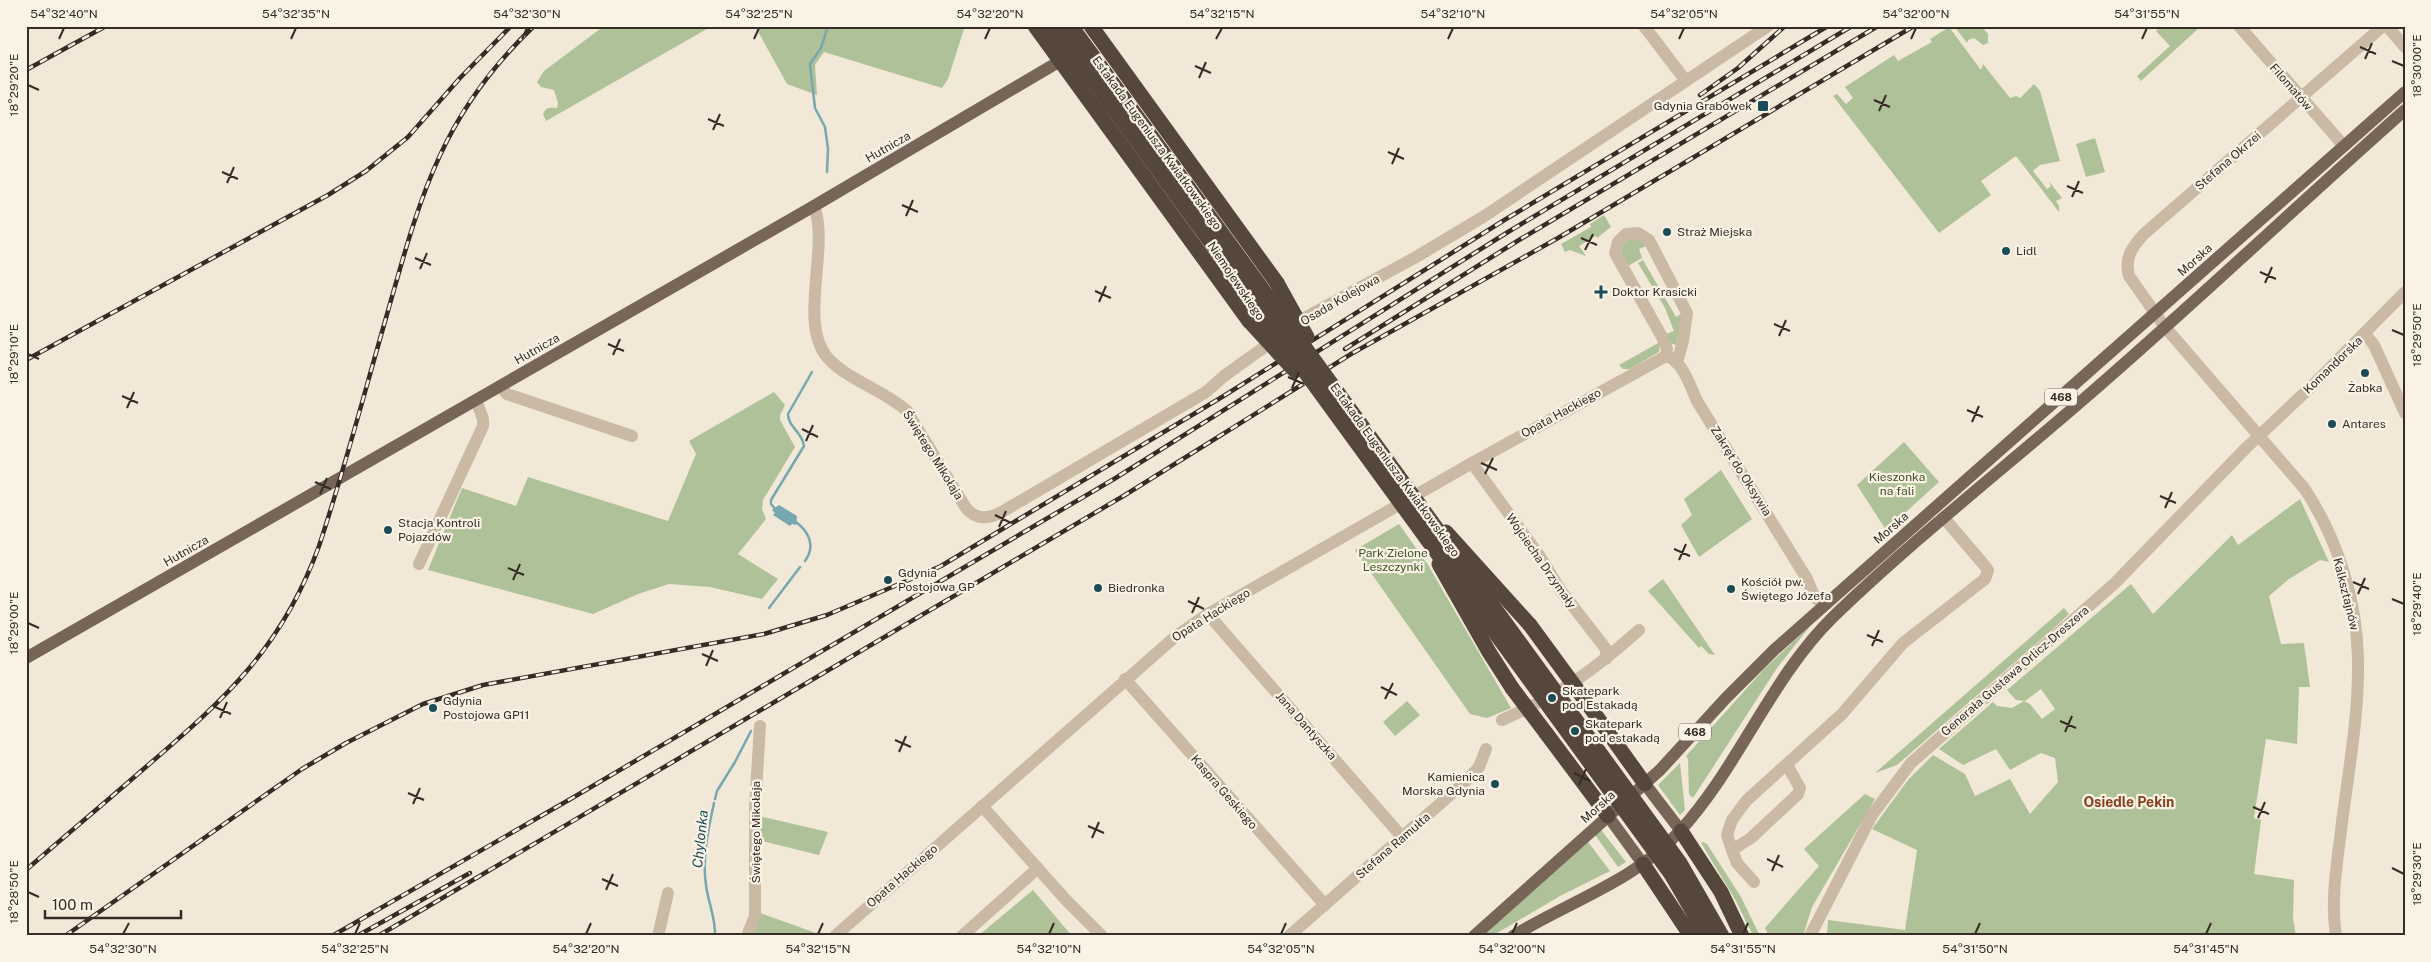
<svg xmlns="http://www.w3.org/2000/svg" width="2431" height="962" viewBox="0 0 2431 962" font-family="'Public Sans',sans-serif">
  <rect width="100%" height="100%" fill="#f2e8d8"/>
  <!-- green -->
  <g fill="#afc198">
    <path d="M604 26H712L546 121 543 114C547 106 550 108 557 108L558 103 554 90 541 87 537 82 544 71Z"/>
    <path d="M755 26H965L948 79 942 88 824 52 815 65 817 95 787 84Z"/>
    <path d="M1954 26 1983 28 1988 34V43L1983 45 1974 38 1968 40 1967 43Z"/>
    <path d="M2161 26H2201L2141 81 2137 76 2170 46 2156 31Z"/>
    <path d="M1949 27 1981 70 1983 64 2010 98 2016 96 2020 98 2034 84 2040 91 2060 161 2040 165 2033 171 2047 189 2051 186 2048 180 2062 198 2056 201 2059 206V212L2016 156 1981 181 1991 195 1939 233 1833 96 1837 94 1846 104 1853 98 1845 87 1894 55 1898 61 1932 42 1930 39Z"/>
    <path d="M2095 138 2105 172 2086 177 2076 144Z"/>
    <path d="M1604 215 1611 227 1597 238 1596 236 1579 246 1586 256 1570 250 1565 252 1561 244 1591 227 1590 224Z"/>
    <path d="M1630 239H1640L1647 246 1639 249 1642 258 1628 266C1621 255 1617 247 1630 239Z"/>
    <path d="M1643 260 1676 317 1683 313 1676 345 1670 343 1666 334 1674 331 1665 308 1638 263Z"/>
    <path d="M1660 342 1659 352 1630 369H1623L1619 365Z"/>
    <path d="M774 392 785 405 780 415V420L795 447 763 500 762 509 766 519 738 554 778 579 762 599 710 587 669 584 638 594 593 614 428 570 462 488 516 506 528 477 668 521 696 454 689 441Z"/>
    <path d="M1904 442 1939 482 1886 530 1857 485Z"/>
    <path d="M1721 470 1752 519 1699 557 1681 525 1692 515 1684 499Z"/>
    <path d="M2300 499 2329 562 2320 560 2289 579 2269 596 2281 644 2304 643 2310 687H2299L2297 744 2266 739 2254 818 2261 820 2254 874 2294 880 2293 918 2296 936H1827L1828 920 1905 930 1917 850 1872 829 1908 780 1933 755 1965 774 1975 796 2010 779 2030 814 2058 782 2055 758 2041 753 2010 770 1996 749 1963 765 1939 749 1993 702 1997 706 2012 708 2024 701 2030 704 2042 719 2055 709 2041 689 2025 701 2016 700 2007 690 2131 584 2153 614 2232 535 2238 545Z"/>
    <path d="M1399 524 1428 565 1511 708 1487 718 1470 714 1355 550Z"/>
    <path d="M1663 579 1715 655 1709 654 1701 646 1699 648 1648 591Z"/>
    <path d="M2064 608 2069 614 2053 629 1897 765 1875 773Z"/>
    <path d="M1811 625 1777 668 1693 798 1689 794 1688 759 1686 756 1764 669Z"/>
    <path d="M1407 701 1420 715 1395 736 1383 722Z"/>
    <path d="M1680 763 1685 810 1680 815 1658 785Z"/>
    <path d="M1865 794 1875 799 1812 907 1803 936H1769L1765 928 1819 866 1804 849Z"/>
    <path d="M759 816 828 832 819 855 758 840Z"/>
    <path d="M1601 830 1626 862 1618 867 1595 835Z"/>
    <path d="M1588 842 1610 871 1560 896 1492 936H1483Z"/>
    <path d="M1703 842 1707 844 1741 897 1760 936H1753L1736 901 1701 843Z"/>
    <path d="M1033 890 1072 936H978Z"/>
    <path d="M760 913 819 934 817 936H752Z"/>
  </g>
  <!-- water -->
  <path fill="#77a7af" d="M779 505 797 516 796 525 792 524 790 526 773 515 775 513 772 510Z"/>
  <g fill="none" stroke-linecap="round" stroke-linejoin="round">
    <!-- stream -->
    <g stroke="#77a7af" stroke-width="2.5">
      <path d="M827 172 828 149 825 127 815 108 810 64 821 48 828 26"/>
      <path d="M776 510 771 504V500L804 446C803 433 788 427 788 414L812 372"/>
      <path d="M796 522C809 532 816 546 805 561"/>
      <path d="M769 608 800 567"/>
      <path d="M715 799 717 791 735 762 751 731"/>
      <path d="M714 803C708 830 702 858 706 885 708 902 716 919 715 936"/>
    </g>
    <!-- minor -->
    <g stroke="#cab9a4" stroke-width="12">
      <path d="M1644 26 1686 81"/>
      <path d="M2239 26 2344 146"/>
      <path d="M2387 26 2405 47"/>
      <path d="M814 206C830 247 798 322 827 357 848 381 883 389 907 411L966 508C976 520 987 519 1000 513L1206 392 1224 376 1308 316 1416 257 1483 217 1768 26"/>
      <path d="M2365 334 2374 345 2405 413"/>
      <path d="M1666 356C1682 359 1691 388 1697 401L1807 579 1815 598 1826 604"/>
      <path d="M1666 356 1667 349 1662 337 1615 253 1618 242 1626 234 1638 233 1649 240 1687 313 1683 341 1677 363"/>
      <path d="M500 386 507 394 632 436"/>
      <path d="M1472 463 1541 558 1561 591 1606 649V659"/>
      <path d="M419 564 483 426V419L476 400"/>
      <path d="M1208 614 1403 838"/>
      <path d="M1125 679 1325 905"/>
      <path d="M1502 720C1559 695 1593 671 1639 630"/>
      <path d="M1787 765 1800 788 1798 794 1751 838 1732 850 1727 835 1732 820 1746 801 1842 714 1903 643 1985 579 1988 570 1985 566 1944 518"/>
      <path d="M982 806 1066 900 1102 936"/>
      <path d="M1732 850 1737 863 1754 882"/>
      <path d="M658 936 668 893"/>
      <path d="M747 936 755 916V807L760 726"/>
      <path d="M835 936 1176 636 1208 614 1472 463 1666 356"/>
      <path d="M962 936 1038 868"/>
      <path d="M1289 936 1466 781 1479 767 1486 749"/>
      <path d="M1810 936 1872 815 1911 763 2115 583 2246 448 2314 384 2405 292"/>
      <path d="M2336 936C2330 898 2338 859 2342 822 2349 768 2359 714 2358 659 2357 600 2337 537 2304 488L2165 327 2129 276C2124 258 2132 247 2144 234L2383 26"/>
    </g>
    <!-- major -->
    <g stroke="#776557" stroke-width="12">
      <path d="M26 658 814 206 1060 61 1065 53"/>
      <path d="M1645 784 1681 831"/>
      <path d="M1608 816 1643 864"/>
      <path d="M1474 936 1660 770 1726 698 1774 650 2405 92"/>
      <path d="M1513 936C1568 902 1635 881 1679 832 1739 767 1770 679 1833 617 1916 537 2007 466 2093 391 2199 299 2300 203 2405 110"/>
    </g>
    <!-- highway -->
    <g stroke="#56473d" stroke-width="15">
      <path d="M1035 26 1249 321"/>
      <path d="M1091 26 1277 283"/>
      <path d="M1446 532 1530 625"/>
      <path d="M1439 564 1489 652 1512 688"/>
      <path d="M1582 696 1645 784"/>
      <path d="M1546 733 1608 816"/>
      <path d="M1681 831 1721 892 1742 936"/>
      <path d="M1643 864 1691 936"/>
    </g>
    <defs>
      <g id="rail">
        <path d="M26 70 106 26"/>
        <path d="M1700 95 1738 68 1785 26"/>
        <path d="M1345 349 1519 240 1878 26"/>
        <path d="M26 360 328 195 366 171 408 137 460 78 511 26"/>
        <path d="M26 870C66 835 107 801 147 766 226 698 282 648 319 546 344 471 364 394 386 318 420 198 440 116 534 26"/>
        <path d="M65 936 302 769 346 743 423 704 483 685 764 634 827 615 941 566 1222 397 1506 219 1828 26"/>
        <path d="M332 936 574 797 1114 479 1508 232 1852 26"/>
        <path d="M357 936 470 873"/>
        <path d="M378 936 1125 495 1351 354 1558 238 1914 26"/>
      </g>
    </defs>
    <!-- rail casing -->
    <use href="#rail" stroke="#352c26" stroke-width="4.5"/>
    <!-- rail -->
    <use href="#rail" stroke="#f9f2e5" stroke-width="2.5" stroke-dasharray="8" stroke-linecap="butt"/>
    <!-- highway-bridge -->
    <g stroke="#56473d" stroke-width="15">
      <path d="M1053 26 1671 874 1707 936"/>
      <path d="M1071 26 1680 863 1722 936"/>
      <path d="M1277 283 1307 337"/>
      <path d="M1249 321 1295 371"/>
      <path d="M1530 625 1582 696"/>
      <path d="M1512 688 1546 733"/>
    </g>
  </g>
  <!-- ticks -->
  <path fill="none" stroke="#352c26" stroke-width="2" d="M59 39 64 28M291 39 296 28M522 39 527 28M754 39 759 28M985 39 990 28M1216 39 1222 28M1448 39 1453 28M1679 39 1684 28M1911 39 1916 28M2142 39 2147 28M2360 47 2376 54M2365 59 2372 43M2392 61 2404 66M1195 66 1211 73M1199 78 1206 62M28 85 39 90M1874 100 1890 107M1879 111 1886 95M708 119 724 126M713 130 720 114M1388 152 1404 159M1392 164 1399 148M222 172 238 179M227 183 234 167M2067 186 2083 193M2072 197 2079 181M902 205 918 212M906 216 913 200M1581 238 1597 245M1585 250 1593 234M415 258 431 265M420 269 427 253M2260 272 2276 279M2265 283 2272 267M1095 291 1111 298M1099 302 1106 286M1774 324 1790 331M2392 330 2404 335M1779 336 1786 320M608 344 624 351M28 354 39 359M613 355 620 339M1288 377 1304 384M1292 388 1299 372M122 396 138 403M127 408 134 392M1967 410 1983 417M1972 422 1979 406M802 429 818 437M806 441 813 425M1481 463 1497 470M1485 474 1493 458M315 482 331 489M320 494 327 478M2160 496 2176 503M2165 508 2172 492M995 515 1011 523M999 527 1006 511M1674 549 1690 556M1679 560 1686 544M508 568 524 575M513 580 520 564M2353 582 2369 589M2358 594 2365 578M2392 599 2404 604M1188 601 1204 609M1192 613 1199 597M28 623 39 628M1867 635 1883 642M1872 646 1879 630M702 654 718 661M706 666 713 650M1381 687 1397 695M1385 699 1393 683M215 707 231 714M220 718 227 702M2060 721 2076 728M2065 732 2072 716M895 740 911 747M899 752 906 736M1574 773 1590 781M1579 785 1586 769M408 793 424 800M413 804 420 788M2253 807 2269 814M2258 818 2265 802M1088 826 1104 833M1092 838 1099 822M1767 859 1783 867M2392 868 2404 874M1772 871 1779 855M602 879 618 886M606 890 613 874M28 892 39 897M123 934 129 923M355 934 360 923M586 934 591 923M818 934 823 923M1049 934 1054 923M1281 934 1286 923M1512 934 1517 923M1743 934 1748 923M1975 934 1980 923M2206 934 2211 923"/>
  <!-- markers -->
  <g fill="#1b4d57" stroke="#f9f2e5" stroke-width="2">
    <rect x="1757" y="100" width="12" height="12" rx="2.5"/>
    <circle cx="1667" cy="232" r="5"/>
    <circle cx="2006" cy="251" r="5"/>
    <path d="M1598.5 284.5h5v5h5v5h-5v5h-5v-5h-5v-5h5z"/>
    <circle cx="2365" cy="373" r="5"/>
    <circle cx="2332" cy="424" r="5"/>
    <circle cx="388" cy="530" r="5"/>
    <circle cx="888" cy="580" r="5"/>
    <circle cx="1098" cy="588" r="5"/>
    <circle cx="1731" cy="589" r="5"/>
    <circle cx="1552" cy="698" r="5"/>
    <circle cx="433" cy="708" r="5"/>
    <circle cx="1575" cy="731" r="5"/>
    <circle cx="1495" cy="784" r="5"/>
  </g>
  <g text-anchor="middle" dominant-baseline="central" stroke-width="4.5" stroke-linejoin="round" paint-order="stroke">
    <!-- shield labels -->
    <g fill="#f9f2e5" stroke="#70675f" stroke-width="1">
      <rect x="2045" y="388.5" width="32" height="17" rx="4"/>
      <rect x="1679" y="723.5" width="32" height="17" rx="4"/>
    </g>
    <g font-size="11" font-weight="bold" fill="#352c26">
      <text x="2061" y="397">468</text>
      <text x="1695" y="732">468</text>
    </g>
    <!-- street labels -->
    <g font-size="12" fill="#352c26" stroke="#f9f2e5">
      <text transform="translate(2291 87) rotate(49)">Filomatów</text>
      <text transform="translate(1157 143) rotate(54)">Estakada Eugeniusza Kwiatkowskiego</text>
      <text transform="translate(888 147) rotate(-30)">Hutnicza</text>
      <text transform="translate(2228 161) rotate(-41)">Stefana Okrzei</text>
      <text transform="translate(2195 260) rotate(-42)">Morska</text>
      <text transform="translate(1236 281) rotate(56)">Niemojewskiego</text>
      <text transform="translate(1340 300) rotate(-30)">Osada Kolejowa</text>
      <text transform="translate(537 349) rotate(-30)">Hutnicza</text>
      <text transform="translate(2333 365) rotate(-44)">Komandorska</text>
      <text transform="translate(1561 413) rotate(-29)">Opata Hackiego</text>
      <text transform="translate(933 455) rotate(58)">Świętego Mikołaja</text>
      <text transform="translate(1395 470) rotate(54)">Estakada Eugeniusza Kwiatkowskiego</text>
      <text transform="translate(1741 471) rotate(58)">Zakręt do Oksywia</text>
      <text transform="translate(1891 528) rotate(-41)">Morska</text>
      <text transform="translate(186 551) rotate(-30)">Hutnicza</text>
      <text transform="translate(1541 561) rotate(55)">Wojciecha Drzymały</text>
      <text transform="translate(2346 594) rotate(76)">Kalksztajnów</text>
      <text transform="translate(1211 615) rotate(-32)">Opata Hackiego</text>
      <text transform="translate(2015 671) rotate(-41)">Generała Gustawa Orlicz-Dreszera</text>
      <text transform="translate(1306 726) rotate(49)">Jana Dantyszka</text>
      <text transform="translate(1224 792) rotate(49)">Kaspra Geskiego</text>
      <text transform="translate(1598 807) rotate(-42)">Morska</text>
      <text transform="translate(756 832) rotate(-90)">Świętego Mikołaja</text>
      <text transform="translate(1393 846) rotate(-41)">Stefana Ramułta</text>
      <text transform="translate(902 876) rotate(-41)">Opata Hackiego</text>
    </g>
    <!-- poi labels -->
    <g font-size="12" fill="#352c26" stroke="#f9f2e5" text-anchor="start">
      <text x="1752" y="106" text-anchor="end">Gdynia Grabówek</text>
      <text x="1677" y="232">Straż Miejska</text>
      <text x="2016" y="251">Lidl</text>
      <text x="1612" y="292">Doktor Krasicki</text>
      <text x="2365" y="388" text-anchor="middle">Żabka</text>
      <text x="2342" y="424">Antares</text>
      <text x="398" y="523">Stacja Kontroli<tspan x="398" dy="14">Pojazdów</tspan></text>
      <text x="898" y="573">Gdynia<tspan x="898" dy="14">Postojowa GP</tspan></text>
      <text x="1741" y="582">Kościół pw.<tspan x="1741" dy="14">Świętego Józefa</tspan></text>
      <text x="1108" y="588">Biedronka</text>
      <text x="1562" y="691">Skatepark<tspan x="1562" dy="14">pod Estakadą</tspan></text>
      <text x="443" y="701">Gdynia<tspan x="443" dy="14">Postojowa GP11</tspan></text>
      <text x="1585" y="724">Skatepark<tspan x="1585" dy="14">pod estakadą</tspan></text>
      <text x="1485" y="777" text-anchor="end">Kamienica<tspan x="1485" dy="14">Morska Gdynia</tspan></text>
    </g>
    <!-- park labels -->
    <g font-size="12" fill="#405429" stroke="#f9f2e5">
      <text x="1897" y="477">Kieszonka<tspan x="1897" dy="14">na fali</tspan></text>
      <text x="1393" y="553">Park Zielone<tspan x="1393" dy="14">Leszczynki</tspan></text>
    </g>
    <!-- neighbourhood labels -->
    <g font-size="14" font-weight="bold" fill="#85411e" stroke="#f9f2e5">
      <text x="2129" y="802">Osiedle Pekin</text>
    </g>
    <!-- water labels -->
    <g font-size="14" font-style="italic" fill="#1b4d57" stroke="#f9f2e5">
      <text transform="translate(700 839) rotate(-84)">Chylonka</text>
    </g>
  </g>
  <!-- border -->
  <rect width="2431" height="962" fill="none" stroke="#f9f2e5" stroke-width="55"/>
  <!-- scale -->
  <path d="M45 910v8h136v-8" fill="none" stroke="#352c26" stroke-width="2.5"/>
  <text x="52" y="910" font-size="15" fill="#352c26" stroke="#f9f2e5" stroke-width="4" paint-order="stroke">100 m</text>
  <rect x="28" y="28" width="2376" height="906" fill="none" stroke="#352c26" stroke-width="2"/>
  <g font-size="12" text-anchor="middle" fill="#352c26">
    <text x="64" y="18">54°32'40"N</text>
    <text x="296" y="18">54°32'35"N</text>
    <text x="527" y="18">54°32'30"N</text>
    <text x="759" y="18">54°32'25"N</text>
    <text x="990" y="18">54°32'20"N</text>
    <text x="1222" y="18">54°32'15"N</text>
    <text x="1453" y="18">54°32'10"N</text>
    <text x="1684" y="18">54°32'05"N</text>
    <text x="1916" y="18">54°32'00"N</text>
    <text x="2147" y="18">54°31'55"N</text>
    <text transform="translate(2417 66) rotate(-90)" y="4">18°30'00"E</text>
    <text transform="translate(14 85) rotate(-90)" y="4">18°29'20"E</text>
    <text transform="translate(2417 335) rotate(-90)" y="4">18°29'50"E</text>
    <text transform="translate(14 354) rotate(-90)" y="4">18°29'10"E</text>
    <text transform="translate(2417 604) rotate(-90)" y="4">18°29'40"E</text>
    <text transform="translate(14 623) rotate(-90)" y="4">18°29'00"E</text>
    <text transform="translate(2417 874) rotate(-90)" y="4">18°29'30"E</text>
    <text transform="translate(14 892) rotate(-90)" y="4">18°28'50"E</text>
    <text x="123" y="953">54°32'30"N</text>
    <text x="355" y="953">54°32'25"N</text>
    <text x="586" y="953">54°32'20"N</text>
    <text x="818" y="953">54°32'15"N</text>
    <text x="1049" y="953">54°32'10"N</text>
    <text x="1281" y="953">54°32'05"N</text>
    <text x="1512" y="953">54°32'00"N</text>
    <text x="1743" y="953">54°31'55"N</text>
    <text x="1975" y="953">54°31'50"N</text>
    <text x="2206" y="953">54°31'45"N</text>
  </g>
</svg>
